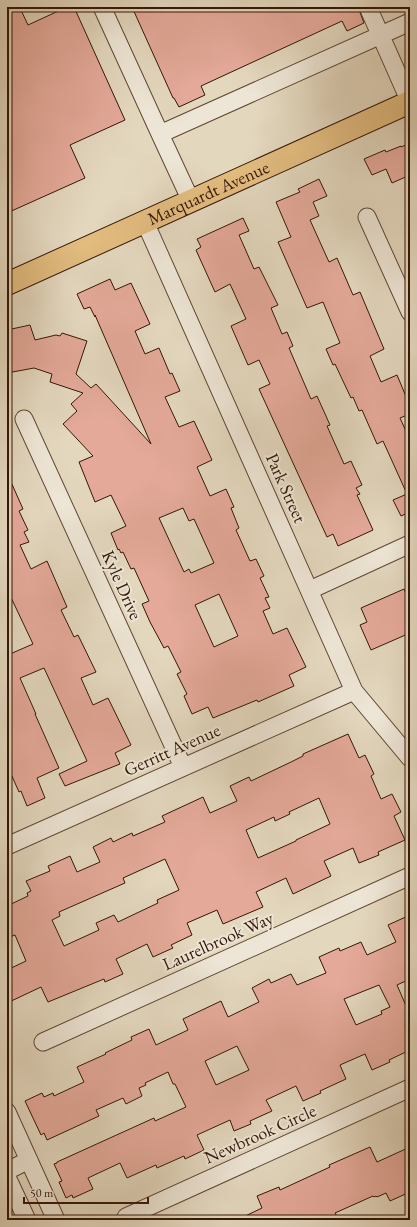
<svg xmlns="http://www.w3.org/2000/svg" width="417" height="1227" font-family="'EB Garamond',serif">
<rect width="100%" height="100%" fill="#e3d7be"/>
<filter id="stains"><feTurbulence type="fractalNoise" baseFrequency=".005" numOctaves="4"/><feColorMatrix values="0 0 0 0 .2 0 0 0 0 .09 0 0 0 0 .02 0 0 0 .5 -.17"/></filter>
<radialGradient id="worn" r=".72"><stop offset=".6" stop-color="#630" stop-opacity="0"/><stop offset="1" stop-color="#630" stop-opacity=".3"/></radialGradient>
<!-- building -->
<path fill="#e4a999" stroke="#341606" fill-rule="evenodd" d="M67,7H74L125,120L70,145L85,178L7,213V14L20,8L28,25Z
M132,7H358L364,23L347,31L342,21L201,86L205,95L179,107L174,98H173Z
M410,143V175L392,183L386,169L372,175L364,159L385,150L386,152L401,146V147Z
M319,179L327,196L313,202L319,216L310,220L329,262L337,258L353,295L360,292L384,349L370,356L381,382L397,375L410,406V414L400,418L410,440V512L401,516L393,500L407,494L383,441L377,444L362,410L359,411L353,397L351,398L335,364L333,365L326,349L340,343L323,302L307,308L278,242L291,237L276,202L300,192L298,189Z
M243,218L249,231L239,235L254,269L259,267L278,305L271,308L282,334L287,332L293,346L289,348L311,399L317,396L330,425L327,426L344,464L351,461L362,485L356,488L360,494L357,495L373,530L338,546L333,534L327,537L259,389L270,384L259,360L248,365L231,326L246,319L230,284L215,292L196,250L201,247L197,239Z
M110,279L115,290L131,283L150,324L135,331L145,354L159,348L170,374L172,373L180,391L165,397L179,427L194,421L212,460L197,467L210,496L226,489L234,507L231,508L239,528L236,530L250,561L256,559L264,576L260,578L269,597L265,598L270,608L263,611L273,634L287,628L306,667L289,675L294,686L258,702L257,700L213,718L208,707L192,714L184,696L187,694L177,674L181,672L168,646L164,648L150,622L142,604L149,601L134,568L131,569L123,552L121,553L119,549L118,550L111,533L126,526L111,495L95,502L79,462L93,456L63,424L77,411L71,404L83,393L50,382L52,374L34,368L7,373V330L30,325L35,340L56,335L60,336L62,333L87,341L76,374L91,388L96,384L151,444L95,315V317L90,307L84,309L77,294ZM183,508L189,521L194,519L214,563L191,573L189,569L184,572L159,518ZM219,594L238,636L214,647L195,605Z
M7,473L23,509L19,511L28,530L24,532L29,542L20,545L31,569L47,561L67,607L61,610L74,637L78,635L96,672L81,678L93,705L108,698L131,745L115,753L120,764L65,786L59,774L87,761L44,668L20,678L36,714H35L59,768L37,778L45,798L27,806L21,791L19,792L7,765V648L10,654L33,644L7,589Z
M404,589L410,603V633L371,650L360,625L367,622L361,608Z
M348,734L359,758L365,755L374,774L371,776L381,799L392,794L401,812L394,816L405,840L378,852L379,855L359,863L353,848L324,861L331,876L293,894L286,878L256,892L263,907L223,924L217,910L187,923L192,935L171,945L173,948L153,957L147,944L116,959L123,974L105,982L104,979L48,1002L41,987L7,1003V970L26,961L15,935L7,938V906L28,896L27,893L31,891L26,881L50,871L48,866L70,856L77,872L100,862L93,847L111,838L113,842L132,833L133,836L165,822L162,816L203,797L210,813L237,801L230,786L249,777L251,781L291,762L303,756V754ZM319,798L330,824L296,840V841L258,858L246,830L274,817L275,821L290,814L289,812ZM165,859L179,890L157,900L158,903L118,922L114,915L96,923L99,930L64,946L52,920L60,916L59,912L125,883L123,878Z
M410,915V979L397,985L410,1015V1021L405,1024L410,1035V1050L389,1060L390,1062L372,1070L365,1054L340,1065L346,1079L320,1091L321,1093L303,1101L296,1086L266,1100L272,1111L250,1121L251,1124L234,1131L230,1120L197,1135L204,1150L185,1159L184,1156L157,1168L156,1165L127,1178L120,1163L88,1178L93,1189L73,1198L72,1195L66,1198L59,1182L62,1181L54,1164L57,1163V1162L154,1118L155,1121L186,1107L175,1084H173L168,1072L145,1083L146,1085L139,1088L142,1096L126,1104L123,1098L96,1110L99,1116L47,1140L44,1133L41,1135L25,1101L42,1093L44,1097L53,1093L54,1096L84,1082L77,1067L106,1054L105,1053L132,1040L131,1037L149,1029L156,1045L188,1030L183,1019L221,1001L228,1017L259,1002L252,988L269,979L271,983L291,974L297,985L326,973L319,957L339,948L340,951L361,942L367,955L396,942L388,925ZM379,985L390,1007L381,1011L382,1014L356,1025L344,999ZM237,1046L249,1070L216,1085L205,1061Z
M370,1147L377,1162L410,1147V1192L390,1201L386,1193L377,1197L376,1196L374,1197L373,1196L335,1213L337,1216L327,1220H237L262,1208L257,1196L279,1187L280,1190L330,1167L329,1165Z"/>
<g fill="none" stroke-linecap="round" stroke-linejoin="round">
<!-- minor casing -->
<g stroke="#604634" stroke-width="19">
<path id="minor" d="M102,7L160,134
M368,7L410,102
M191,201L160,134L410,22
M367,217L410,312
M145,222L354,691L410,758
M24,419L183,767
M310,590L410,544
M7,846L354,691
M43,1042L410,876
M7,1112L56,1220
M7,1171L29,1160
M7,1177L27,1220
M126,1217L410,1088"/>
</g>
<!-- major casing -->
<g stroke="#341606" stroke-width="24">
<g id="major">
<path id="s1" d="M7,284L410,102"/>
</g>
</g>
<!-- minor -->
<use href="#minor" stroke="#ede5d5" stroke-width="17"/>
<!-- major -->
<use href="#major" stroke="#e2bc7f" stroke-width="22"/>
</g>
<g text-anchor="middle" stroke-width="4" stroke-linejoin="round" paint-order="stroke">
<!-- street labels -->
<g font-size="18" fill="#341606" stroke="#ede5d5">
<text dy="6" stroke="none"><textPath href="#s1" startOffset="221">Marquardt Avenue</textPath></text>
<text transform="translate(286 488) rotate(66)" y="6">Park Street</text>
<text transform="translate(122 585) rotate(66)" y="6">Kyle Drive</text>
<text transform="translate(172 750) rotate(-24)" y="6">Gerritt Avenue</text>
<text transform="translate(218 941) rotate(-24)" y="6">Laurelbrook Way</text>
<text transform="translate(260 1134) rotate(-24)" y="6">Newbrook Circle</text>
</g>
</g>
<!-- margin -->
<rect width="417" height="1227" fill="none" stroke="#e3d7be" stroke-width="24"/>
<rect x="8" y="8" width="401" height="1211" fill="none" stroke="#341606" stroke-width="2"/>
<rect x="12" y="12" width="393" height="1203" fill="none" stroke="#341606"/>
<!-- scale -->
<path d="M24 1197v6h124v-6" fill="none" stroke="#341606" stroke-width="2"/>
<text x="30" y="1197" font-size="12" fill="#341606" stroke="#ede5d5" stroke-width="3" paint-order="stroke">50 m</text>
<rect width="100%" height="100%" filter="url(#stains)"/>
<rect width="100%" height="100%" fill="url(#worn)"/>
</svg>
